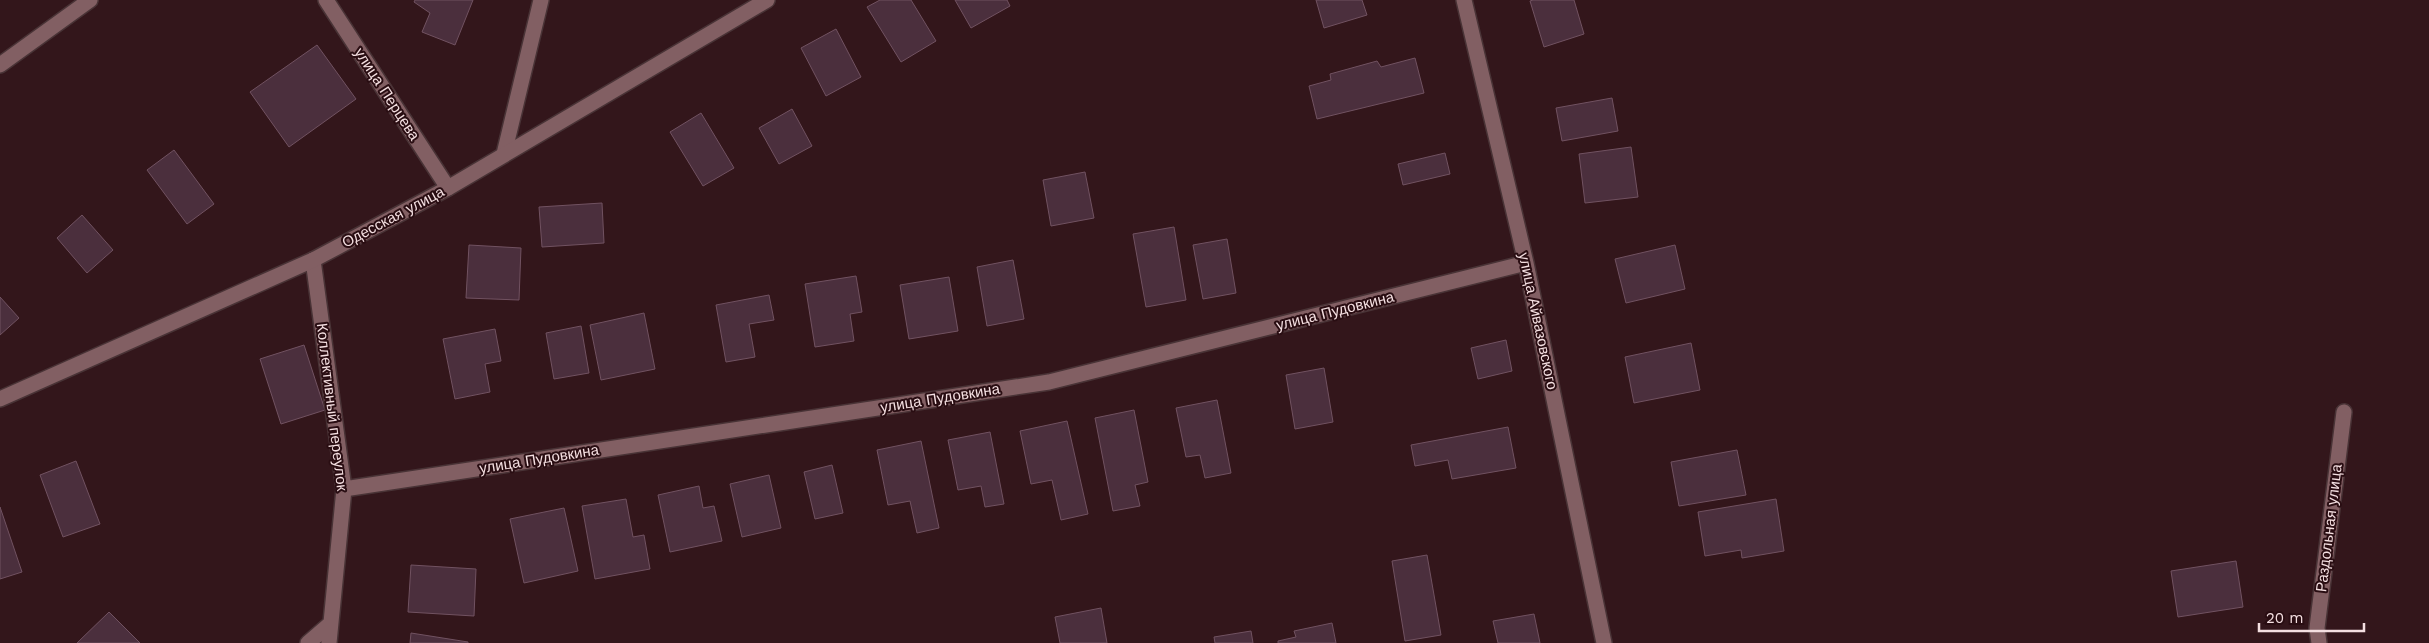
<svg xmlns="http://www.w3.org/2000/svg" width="2429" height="643" font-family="'Work Sans',sans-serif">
<rect width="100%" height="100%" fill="#33161b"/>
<!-- building -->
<path fill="#4b2f3d" stroke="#715261" d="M415,0H473L455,45L422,32L430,13L414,2Z
M880,0H911L936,41L901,62L867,7Z
M955,0H1007L1010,6L971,28Z
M1316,0H1362L1367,15L1324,28Z
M1533,0H1574L1584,34L1544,47L1530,1Z
M836,29L861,77L826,96L801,48Z
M317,45L356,99L289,147L250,92Z
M1415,58L1424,93L1317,119L1309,86L1331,80L1330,74L1377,61L1381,67Z
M1612,98L1618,131L1562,141L1556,108Z
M792,109L812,146L779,164L759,128Z
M701,113L734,168L703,186L670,132Z
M1631,147L1638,197L1585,203L1579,154Z
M174,150L214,204L187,224L147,170Z
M1445,153L1450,174L1403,185L1398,164Z
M1085,172L1094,218L1051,226L1043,180Z
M602,203L604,243L542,247L539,207Z
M82,215L113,250L87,273L57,238Z
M1174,227L1186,300L1146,307L1133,234Z
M1227,239L1236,293L1203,299L1193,245Z
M469,245L521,248L519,300L466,298Z
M1675,245L1685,289L1626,303L1615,259Z
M1013,260L1024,319L987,326L977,267Z
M856,276L862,312L850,314L854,341L815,347L805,284Z
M949,277L958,331L909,339L900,285Z
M769,295L774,320L749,324L755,357L726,362L716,305Z
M0,297L19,318L0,335Z
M644,313L655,369L601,380L590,325Z
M581,326L589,373L554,379L546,333Z
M495,329L501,361L485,364L490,392L455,399L443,339Z
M1506,340L1512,371L1478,379L1471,348Z
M1691,343L1700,390L1634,403L1625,357Z
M304,345L325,410L281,424L260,359Z
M1324,368L1333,422L1295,429L1286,375Z
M1217,400L1231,473L1205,478L1200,455L1186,457L1176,408Z
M1134,410L1148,482L1135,485L1140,506L1113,511L1095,418Z
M1067,421L1088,514L1061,520L1052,480L1031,484L1020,431Z
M1508,427L1516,468L1452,479L1448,460L1415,466L1411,445Z
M990,432L1004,504L985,507L981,486L958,490L948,440Z
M921,441L939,528L917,533L910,501L888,505L877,450Z
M1737,450L1746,495L1679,506L1671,462Z
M76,461L100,524L63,537L40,475Z
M832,465L843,513L815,519L804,472Z
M769,475L781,528L742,537L730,484Z
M699,486L703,508L714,506L722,541L670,552L658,495Z
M626,499L633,537L644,535L650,569L595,579L582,506Z
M1776,499L1784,551L1742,558L1741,550L1705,556L1698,512Z
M0,507L22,572L0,579Z
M564,508L578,571L524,583L510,519Z
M1427,555L1441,635L1405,641L1392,561Z
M2236,561L2243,607L2178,617L2171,571Z
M411,565L476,569L474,616L408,612Z
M1101,608L1107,643H1060L1055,617Z
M109,612L140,643H77Z
M1534,614L1540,643H1498L1493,621Z
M1332,623L1336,643H1278V641L1296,637L1294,631Z
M1251,631L1253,643H1215L1214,637Z
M411,633L468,642V643H410Z"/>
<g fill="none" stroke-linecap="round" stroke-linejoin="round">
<!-- minor casing -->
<g stroke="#493336" stroke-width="18">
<path id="minor" d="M326,0L448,188
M1464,0L1526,263L1604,643
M0,65L90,0
M504,154L541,0
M313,260L344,489L329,643
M344,489L1049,382L1526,263
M308,643L330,624
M2319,643L2317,628L2344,412"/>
</g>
<!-- secondary casing -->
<g stroke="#493336" stroke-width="18">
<path id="secondary" d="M0,399L313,260L448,188L767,0"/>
</g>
<!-- minor -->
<use href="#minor" stroke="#825f63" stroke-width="15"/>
<!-- secondary -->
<use href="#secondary" stroke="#825f63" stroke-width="15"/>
</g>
<g text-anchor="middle" stroke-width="4" stroke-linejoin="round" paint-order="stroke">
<!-- street labels -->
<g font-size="15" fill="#f4dfe1" stroke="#290d12">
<text transform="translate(387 94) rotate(57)" y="5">улица Перцева</text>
<text transform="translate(393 217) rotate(-28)" y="5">Одесская улица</text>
<text transform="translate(1335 311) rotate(-14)" y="5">улица Пудовкина</text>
<text transform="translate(1538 321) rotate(78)" y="5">улица Айвазовского</text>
<text transform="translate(940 398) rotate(-9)" y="5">улица Пудовкина</text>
<text transform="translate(332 407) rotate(83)" y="5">Коллективный переулок</text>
<text transform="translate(539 459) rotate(-9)" y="5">улица Пудовкина</text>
<text transform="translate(2329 528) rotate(-83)" y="5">Раздольная улица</text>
</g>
</g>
<!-- scale -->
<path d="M2259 623v8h105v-8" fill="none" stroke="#f4dfe1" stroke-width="2.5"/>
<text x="2266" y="623" font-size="15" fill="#f4dfe1" stroke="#290d12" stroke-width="4" paint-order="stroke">20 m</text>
</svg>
